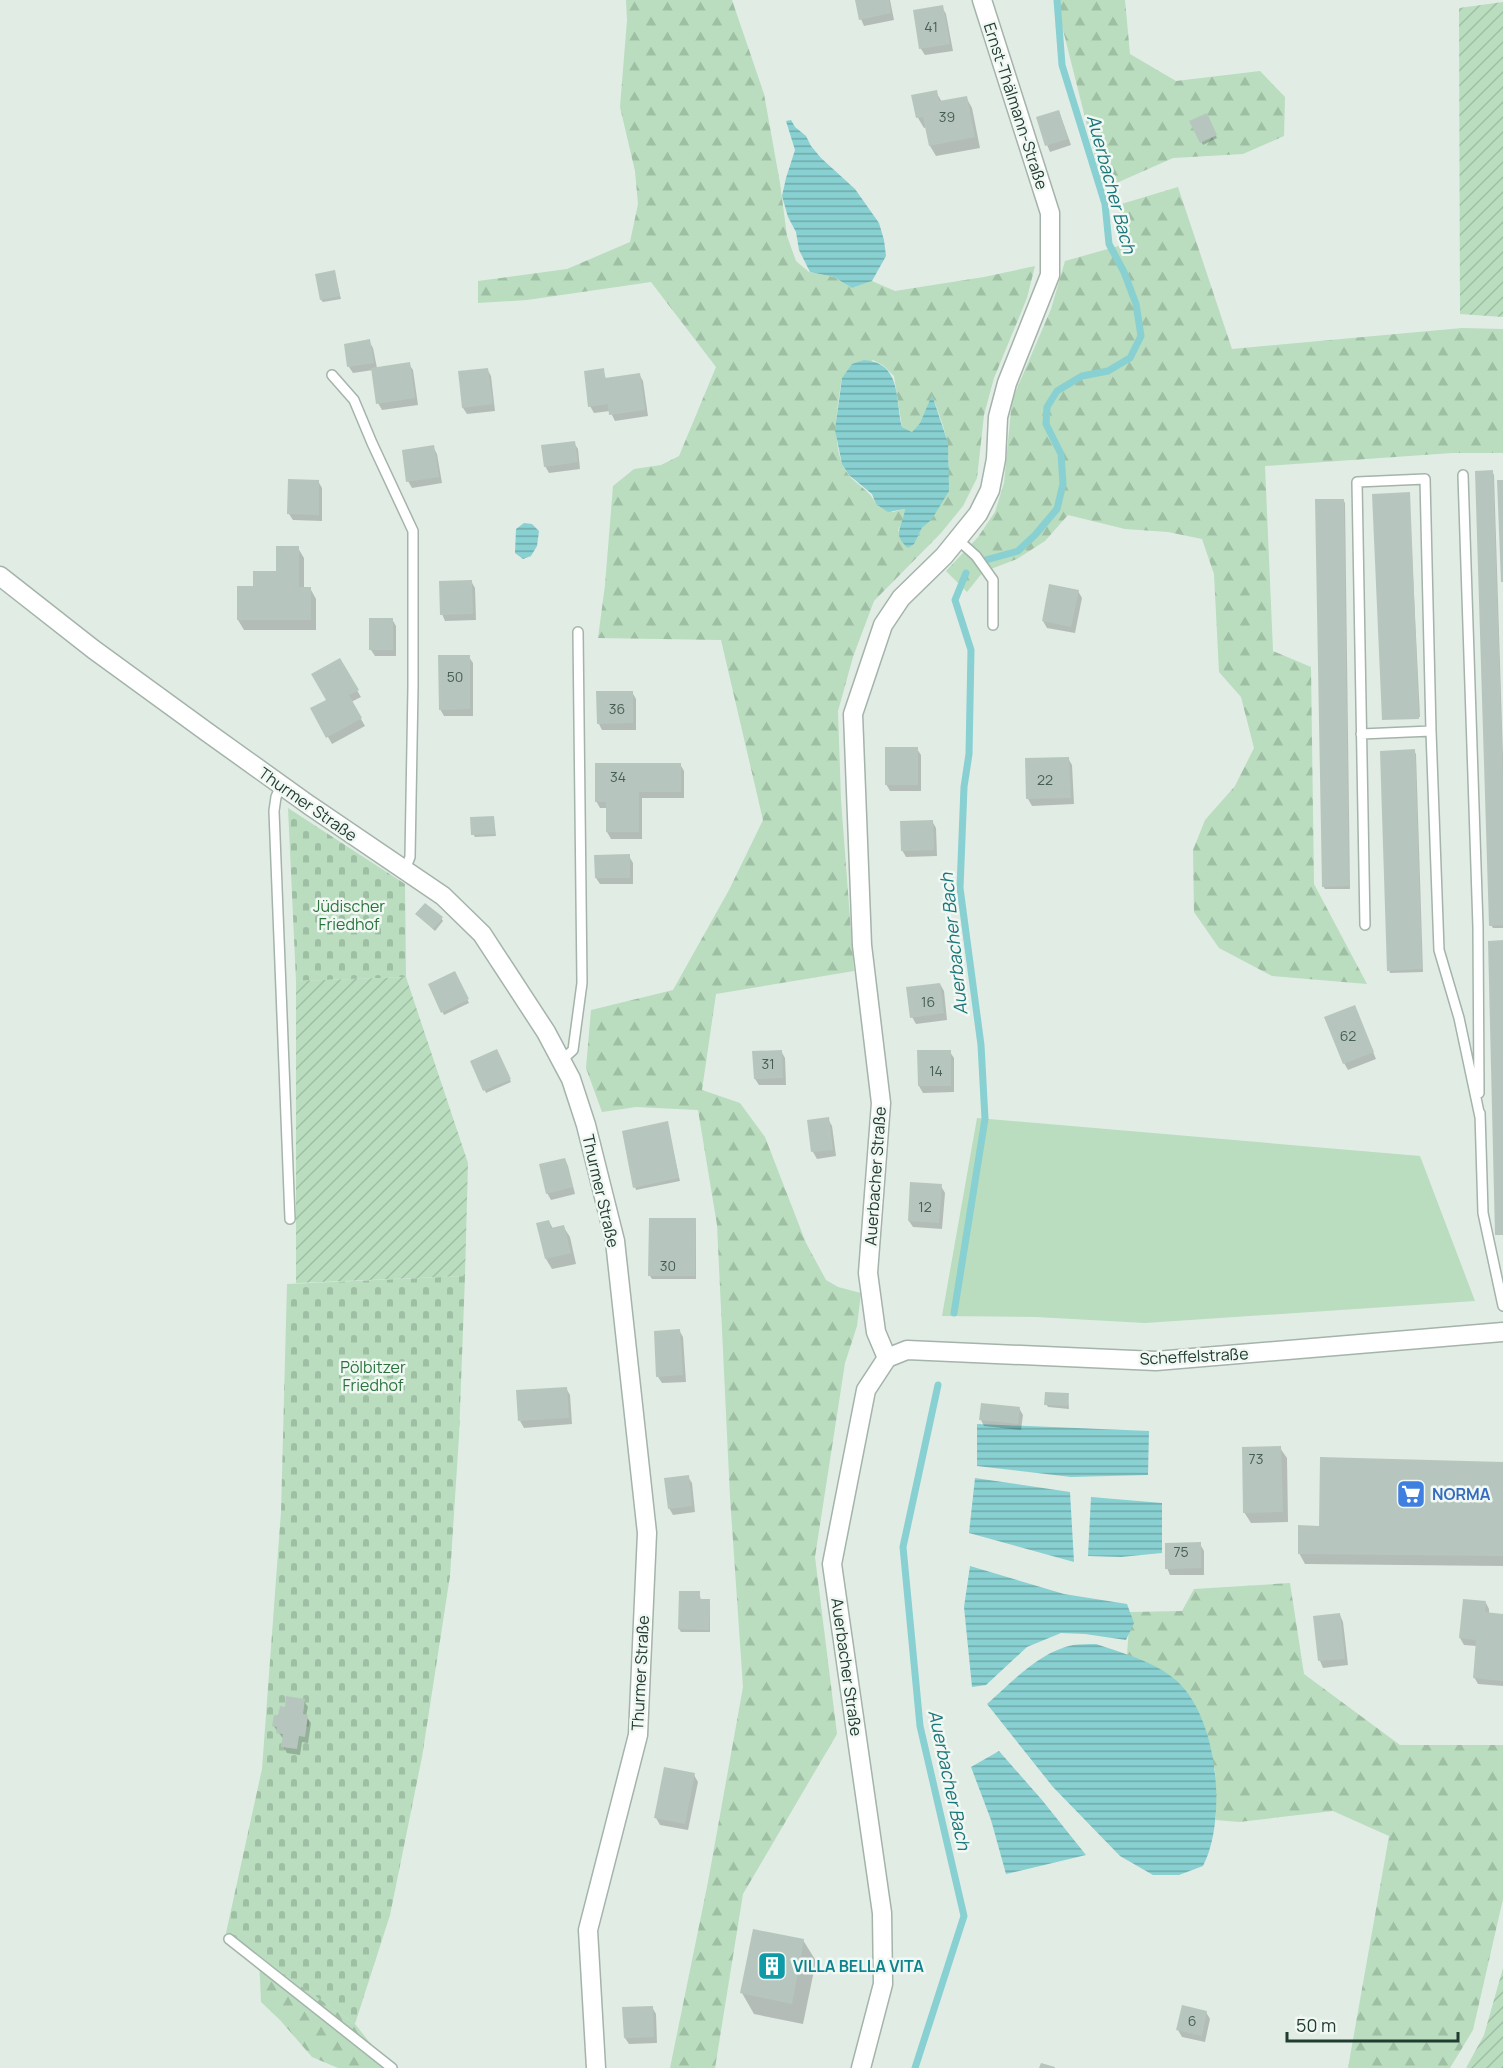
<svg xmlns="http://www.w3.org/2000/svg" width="1503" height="2068" font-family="Manrope,sans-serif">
<defs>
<pattern id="forest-firs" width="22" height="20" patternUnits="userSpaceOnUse" patternTransform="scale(1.5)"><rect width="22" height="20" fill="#b9ddbe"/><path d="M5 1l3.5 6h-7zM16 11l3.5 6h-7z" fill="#9fbfa4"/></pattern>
<pattern id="cemetery-stones" width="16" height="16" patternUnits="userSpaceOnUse" patternTransform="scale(1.5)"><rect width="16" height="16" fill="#b9ddbe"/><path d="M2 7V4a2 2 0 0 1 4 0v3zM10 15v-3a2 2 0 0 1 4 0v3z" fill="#9fbfa4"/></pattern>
<pattern id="garden-furrows" width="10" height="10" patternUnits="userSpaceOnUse" patternTransform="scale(1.5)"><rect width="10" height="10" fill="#b9ddbe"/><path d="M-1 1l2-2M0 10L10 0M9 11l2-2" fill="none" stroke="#9fbfa4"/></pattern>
<pattern id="water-rules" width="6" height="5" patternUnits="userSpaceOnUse" patternTransform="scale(1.5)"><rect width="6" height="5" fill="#88d0d1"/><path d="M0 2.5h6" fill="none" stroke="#6faaaa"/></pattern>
</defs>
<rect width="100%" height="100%" fill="#e1ece5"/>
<!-- grass -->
<path fill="#b9ddbe" d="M977,1118L1420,1156L1475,1301L1145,1323L1036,1317L942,1316Z"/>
<!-- forest -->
<path fill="url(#forest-firs)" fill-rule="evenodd" d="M626,0H732L764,94L780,183L787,236L796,261L809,272L834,277L852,288L872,281L895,291L984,277L1035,266L1027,298L994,378L984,415L977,478L963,506L941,533L874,601L853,657L838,711L841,800L854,971L716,994L702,1090L740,1103L765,1137L806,1243L826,1280L838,1287L861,1293L857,1326L845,1363L815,1557L837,1734L743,1894L715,2068H670L708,1882L743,1687L730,1497L717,1225L698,1110L636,1107L602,1112L586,1068L591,1010L673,990L729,890L763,820L721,640L598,638L605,585L613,486L634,469L661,465L679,456L716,367L651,282L527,300L478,303V281L567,269L630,242L638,204L635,171L620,107L627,20ZM873,360L884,366L894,376L902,427L912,432L920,423L932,396C946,430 954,454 944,490C939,506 936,514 924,526C918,533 917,542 908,548L898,530L904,519L905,509L893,512L876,504C870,490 857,486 848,474C830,449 837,406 842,378Z
M1057,0H1125L1130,54L1176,81L1260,71L1285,97L1284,136L1243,154L1173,158L1103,189L1059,14Z
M1178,187L1232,349L1462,328L1503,329V453H1452L1265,466L1273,651L1311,667L1314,884L1367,984L1272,976L1219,948L1194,912L1193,850L1205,820L1235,786L1254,748L1241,697L1219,672L1214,574L1202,539L1168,532L1125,529L1068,515L1045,541L1017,559L983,572L967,592L946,571L978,537L995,512L1004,483L1012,400L1051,309L1065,261L1122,245L1118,205Z
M1290,1583L1304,1674L1400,1745H1503V1899L1473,2030L1450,2068H1348L1389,1836L1333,1811L1239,1822L1216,1820L1215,1769L1146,1662L1127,1655L1130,1612L1182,1611L1194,1589Z
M259,1956L355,2024L390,2068H338L312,2057L280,2020L261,2002Z"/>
<!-- cemetery -->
<path fill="url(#cemetery-stones)" d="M288,808L405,884L406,977L296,981Z
M465,1276L459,1436L450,1576L422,1757L390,1915L355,2024L226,1933L262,1769L281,1512L287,1284Z"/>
<!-- garden -->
<path fill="url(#garden-furrows)" d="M1503,2V317L1460,314L1459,8Z
M406,977L468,1163L465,1276L296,1283V981Z
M1503,1968V2068H1466L1484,2035Z"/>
<!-- water -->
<path fill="url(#water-rules)" d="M791,120L795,127L806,136L811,146L821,158L855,189L879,223L884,240L886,256L872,281L852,288L834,277L810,272L799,250L796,232L788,217L782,196L786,178L795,150L786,121Z
M864,360C902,363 895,399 902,427L912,432L920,423L932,395L948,443L949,491L932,519L922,528L914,544L908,548C891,533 903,527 905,509L888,512L876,504L872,494L849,475L842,464L835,430L842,378L852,364Z
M524,523L532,524L539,531L537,546L531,556L523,559L515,553L516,529Z
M977,1424L1149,1431L1148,1475L1071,1477L977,1466Z
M975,1478L1070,1492L1074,1562L969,1533Z
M1091,1497L1162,1503V1553L1121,1557L1088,1556Z
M970,1566L1064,1594L1127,1604L1134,1623L1126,1640L1085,1634L1061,1633L1027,1647L986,1685L972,1687L964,1607Z
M1096,1644C1122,1653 1150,1660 1172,1677C1218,1711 1228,1818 1203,1866L1179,1875H1153L1120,1856L1053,1787L987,1704C1012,1682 1039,1652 1073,1645C1080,1644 1089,1644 1096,1644Z
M999,1751L1042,1800L1086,1855L1006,1874L991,1820L971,1767Z"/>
<!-- shadow -->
<path fill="#0003" d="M857,0H890L894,20L864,26L861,19Z
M942,7L946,14L953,51L925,55L921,49L914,12Z
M936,92L942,102L966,97L972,108L980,148L936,156L930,146L927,127L924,128L918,118Z
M1059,111L1071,145L1050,152L1047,145Z
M1206,115L1217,138L1203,145L1191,122Z
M334,272L341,299L323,302L321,300Z
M369,341L373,348L377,368L409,364L413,370L418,405L382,410L378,403L373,370L353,373L349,367Z
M487,369L491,376L495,411L467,414L463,408Z
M603,370L606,379L639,374L643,381L648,416L615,421L610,411L594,413L590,406Z
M574,443L578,449L580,469L549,473L545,466Z
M433,447L437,454L442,483L412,488L408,481Z
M1492,472L1494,475L1503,758V928H1493L1491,925Z
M318,481L322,488V521L293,520L289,514Z
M1409,494L1420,717L1383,719Z
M1343,500L1345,503L1350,889H1325L1323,886Z
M298,548L304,558V588H310L316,599V630H244L238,620L254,588L278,572Z
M471,581L475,588L476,620L445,621L442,614Z
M1078,591L1082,598L1075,633L1047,628L1043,621Z
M392,619L396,626V656H375L371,650Z
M469,657L473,663V716H444L440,709Z
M339,660L361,697L351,702L365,726L332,744L312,709L328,700Z
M632,692L636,699V730H602L599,724Z
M917,749L921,755V791H890L886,784Z
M1414,751L1416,754L1423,972L1390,973L1389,970Z
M1068,758L1072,765L1074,804L1032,806L1028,799Z
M680,764L684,771V798H642V839H611L607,832V808H600L596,801Z
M494,818L496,836L475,837L473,834Z
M932,821L936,828L937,856L906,857L902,850Z
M629,856L633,863V884H600L596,878Z
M417,914L441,918L443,921L435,931Z
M455,973L469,1003L444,1015L430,985Z
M940,984L944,991L947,1020L916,1024L912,1017Z
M1355,1007L1376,1059L1348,1070L1344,1063Z
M781,1051L785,1058L786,1085H759L755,1079Z
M950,1052L954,1058V1092L923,1093L919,1086Z
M498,1053L511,1082L486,1093L472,1062Z
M828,1119L832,1126L836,1156L817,1159L813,1152L809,1121Z
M667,1123L680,1181L636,1190L635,1187Z
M565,1159L568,1166L575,1194L551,1200L547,1193Z
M941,1186L945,1193L942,1229L913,1227L909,1221Z
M650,1219L695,1220L696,1222V1279H652L650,1276Z
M549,1221L553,1229L563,1226L570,1237L576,1264L552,1269L546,1259Z
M679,1330L683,1337L686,1382L662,1383L658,1377Z
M566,1388L570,1395L572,1424L524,1428L520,1421Z
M1068,1395L1069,1409L1048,1407L1046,1404Z
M1019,1408L1023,1415L1021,1430L984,1426L981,1420Z
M1280,1448L1287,1458L1288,1522L1251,1523L1244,1512Z
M1503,1464V1566L1305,1564L1299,1553L1321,1527Z
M688,1477L692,1483L695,1512L673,1515L669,1508Z
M1200,1544L1204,1551V1575H1170L1167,1568Z
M699,1592L701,1600H709L710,1603V1632H681L679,1629Z
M1486,1603L1489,1609V1614L1503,1615V1686L1478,1684L1474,1677L1477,1646L1464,1645L1460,1638Z
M1340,1615L1343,1622L1348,1665L1323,1668L1320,1661L1315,1617Z
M304,1701L308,1707L306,1716L311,1723L308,1743L302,1742L300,1755L287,1753L283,1746L284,1740L273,1725L286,1709Z
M694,1775L698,1782L688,1830L660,1825L656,1818Z
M803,1940L816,1961L803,2024L754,2014L742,1993Z
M652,2007L656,2014L657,2043L629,2044L625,2038Z
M1206,2012L1210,2019L1205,2042L1182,2037L1178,2030Z"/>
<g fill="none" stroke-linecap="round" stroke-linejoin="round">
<!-- stream -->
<path stroke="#88d0d1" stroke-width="7" d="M982,561L1018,551L1035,535L1057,509L1063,484L1061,454L1046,424L1047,407L1057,391L1082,376L1108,371L1130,358L1141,336L1136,304L1124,272L1109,244L1105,204L1062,65L1057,0
M954,1313L985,1119L981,1045L960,888L964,787L969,754L971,650L955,600L966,573
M915,2068L964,1916L920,1726L903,1547L938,1385"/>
</g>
<!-- building -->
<path fill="#b6c6be" d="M855,0H889L891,13L859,20Z
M943,5L950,44L919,49L913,10Z
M937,90L939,101L967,96L975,137L929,146L923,117L916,118L911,95Z
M1059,110L1068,139L1045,146L1036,117Z
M1207,113L1217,135L1200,143L1189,121Z
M335,270L340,296L320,300L315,274Z
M370,339L374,363L347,367L344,344Z
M410,362L415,398L376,404L371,368Z
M488,368L493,404L462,408L458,371Z
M604,368L605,378L640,373L645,410L609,415L608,404L588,407L584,371Z
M575,441L578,462L544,467L541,445Z
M434,445L439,477L406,482L402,450Z
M1493,470L1503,778V925L1489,926L1475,471Z
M288,479L319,480V515L287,514Z
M1497,480H1503V582H1501Z
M1410,492L1419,719L1382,720L1372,494Z
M1315,499H1344L1349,886L1322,887Z
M276,546H299V587H311V620H237V586H253V571H276Z
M472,580L473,614L440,615L439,581Z
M1049,584L1079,590L1071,627L1042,621Z
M369,618H393V650H369Z
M438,655H470V709L439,710Z
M340,658L359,690L349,695L362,718L326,738L310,708L326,700L311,674Z
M596,691H633V723L597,724Z
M885,747H918V785H885Z
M1415,749L1422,969L1387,971L1380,751Z
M1069,757L1071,798L1026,799L1025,758Z
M595,763H681V792H639V832H606V802H595Z
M494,816L495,834L471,835L470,817Z
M933,820L934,850L901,851L900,821Z
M630,854V878H595L594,855Z
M425,903L443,917L433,929L415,914Z
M1503,940V1235H1495L1488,941Z
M455,971L469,999L441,1013L428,984Z
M940,983L944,1013L910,1018L906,987Z
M1355,1005L1374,1052L1343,1064L1324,1017Z
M497,1049L511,1079L483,1091L470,1061Z
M782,1050L783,1078L754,1079L752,1051Z
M917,1050H951V1086H918Z
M829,1117L833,1150L811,1152L807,1120Z
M668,1121L679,1178L633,1188L622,1131Z
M565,1158L573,1187L546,1194L539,1164Z
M910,1182L942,1184L939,1223L908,1221Z
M649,1218H696L695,1276H648Z
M549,1220L551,1228L564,1225L571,1253L545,1259L536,1223Z
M680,1329L683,1375L656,1377L654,1331Z
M567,1387L569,1418L518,1421L516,1390Z
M1045,1392L1069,1393L1068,1406L1044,1405Z
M981,1403L1020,1407L1018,1424L979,1420Z
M1281,1446L1283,1512L1243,1513L1242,1447Z
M1320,1457L1503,1462V1556L1298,1554V1525L1319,1526Z
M689,1475L692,1506L668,1509L664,1478Z
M1201,1542V1568L1165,1569V1543Z
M679,1591H700V1599H710L709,1630L678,1629Z
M1463,1599L1486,1601L1485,1612L1503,1614V1681L1473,1678L1476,1640L1459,1638Z
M1340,1613L1345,1659L1318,1661L1313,1616Z
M286,1696L305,1699L303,1714L308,1715L305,1737L299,1736L297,1749L281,1747L283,1734L276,1733L277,1727L272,1726L274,1715H278L280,1706L285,1707Z
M664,1767L695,1773L685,1824L654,1818Z
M753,1929L804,1939L792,2004L740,1993Z
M1182,2005L1207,2011L1202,2036L1176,2030Z
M653,2006L654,2037L624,2038L622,2007Z
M1041,2063L1055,2067V2068H1039Z"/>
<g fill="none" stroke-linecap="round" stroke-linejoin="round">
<!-- service casing -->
<g stroke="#a4b4ab" stroke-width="12">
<path id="service" d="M332,375L354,400L372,443L413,531V687L410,857L405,870
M1463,475L1478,927L1479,1093
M957,539L976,556L993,580V625
M1361,734L1431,731
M281,785L276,797L274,811L290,1219
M1365,925L1357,482L1425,479L1431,731L1439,950L1459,1018L1480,1117
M561,1061L573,1050L582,983L578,632
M1480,1113L1483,1213L1503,1306
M229,1939L392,2068"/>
</g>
<!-- minor casing -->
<g stroke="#a4b4ab" stroke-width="21">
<path id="minor" d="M887,1358L876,1332L868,1273L881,1103L862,945L853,714L883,625L901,598L944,556L978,514L990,490L996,459L998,417L1007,383L1050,275V213L982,0
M861,2068L883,1984L882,1913L832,1564L866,1390L887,1358L907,1350L1156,1361L1503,1332"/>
</g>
<!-- tertiary casing -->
<g stroke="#a4b4ab" stroke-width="21">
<path id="tertiary" d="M0,576L93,649L207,732L309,805L443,896L482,934L546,1032L571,1079L586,1125L615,1241L647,1533L638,1735L588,1930L596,2068"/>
</g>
<!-- service -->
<use href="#service" stroke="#fff" stroke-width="9"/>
<!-- minor -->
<use href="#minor" stroke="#fff" stroke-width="18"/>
<!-- tertiary -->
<use href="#tertiary" stroke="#fff" stroke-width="18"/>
</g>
<!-- icons -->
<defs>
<g id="supermarket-square" transform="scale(1.5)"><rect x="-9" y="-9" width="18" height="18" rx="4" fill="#3f7fe0" stroke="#f1f8f4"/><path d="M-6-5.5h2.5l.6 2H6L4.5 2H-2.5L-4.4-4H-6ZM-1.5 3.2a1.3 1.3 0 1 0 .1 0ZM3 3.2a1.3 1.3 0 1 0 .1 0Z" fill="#fff"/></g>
<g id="building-square" transform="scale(1.5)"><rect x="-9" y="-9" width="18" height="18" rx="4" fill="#0f9aa8" stroke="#f1f8f4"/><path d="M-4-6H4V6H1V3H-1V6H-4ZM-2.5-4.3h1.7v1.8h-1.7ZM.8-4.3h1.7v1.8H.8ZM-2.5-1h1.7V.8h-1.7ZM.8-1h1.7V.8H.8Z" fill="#fff"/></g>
</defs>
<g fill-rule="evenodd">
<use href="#supermarket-square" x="1411" y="1494"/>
<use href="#building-square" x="772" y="1966"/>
</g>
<g text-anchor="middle" stroke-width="5" stroke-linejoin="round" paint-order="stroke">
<!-- number labels -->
<g font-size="14" fill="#465e54">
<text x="931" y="32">41</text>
<text x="947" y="122">39</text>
<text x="455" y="682">50</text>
<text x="617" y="714">36</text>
<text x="618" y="782">34</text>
<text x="1045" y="785">22</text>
<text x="928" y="1007">16</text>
<text x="1348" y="1041">62</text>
<text x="768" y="1069">31</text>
<text x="936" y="1076">14</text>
<text x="925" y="1212">12</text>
<text x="668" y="1271">30</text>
<text x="1256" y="1464">73</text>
<text x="1181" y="1557">75</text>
<text x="1192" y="2026">6</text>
</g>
<!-- street labels -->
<g font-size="16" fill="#213c31" stroke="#f1f8f4">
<text transform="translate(1016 106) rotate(72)" y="6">Ernst-Thälmann-Straße</text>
<text transform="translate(308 804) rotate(35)" y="6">Thurmer Straße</text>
<text transform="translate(875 1176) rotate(-86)" y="6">Auerbacher Straße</text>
<text transform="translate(601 1191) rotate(77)" y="6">Thurmer Straße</text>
<text transform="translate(1194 1356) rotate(-3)" y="6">Scheffelstraße</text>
<text transform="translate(847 1667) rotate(82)" y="6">Auerbacher Straße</text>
<text transform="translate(640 1673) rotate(-87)" y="6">Thurmer Straße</text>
</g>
<!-- park labels -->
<g font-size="16" fill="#2b733d" stroke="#f1f8f4">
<text x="349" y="912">Jüdischer<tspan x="349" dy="18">Friedhof</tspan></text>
<text x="373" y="1373">Pölbitzer<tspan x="373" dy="18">Friedhof</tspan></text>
</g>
<!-- shop labels -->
<g font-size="16" font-weight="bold" fill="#366cbe" stroke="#f1f8f4" text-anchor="start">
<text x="1432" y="1500">NORMA</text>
</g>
<!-- culture labels -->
<g font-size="16" font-weight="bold" fill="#0d838f" stroke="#f1f8f4" text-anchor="start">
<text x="793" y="1972">VILLA BELLA VITA</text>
</g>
<!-- water labels -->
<g font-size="18" font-style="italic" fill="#1b7679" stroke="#f1f8f4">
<text transform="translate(1111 184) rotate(75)" y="6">Auerbacher Bach</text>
<text transform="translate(954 944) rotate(-96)" y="6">Auerbacher Bach</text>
<text transform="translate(949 1780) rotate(78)" y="6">Auerbacher Bach</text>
</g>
</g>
<!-- scale -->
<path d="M1287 2032v9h171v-9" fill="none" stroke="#213c31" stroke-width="3"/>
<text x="1296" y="2032" font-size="18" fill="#213c31" stroke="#f1f8f4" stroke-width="4.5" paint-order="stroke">50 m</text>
</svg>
